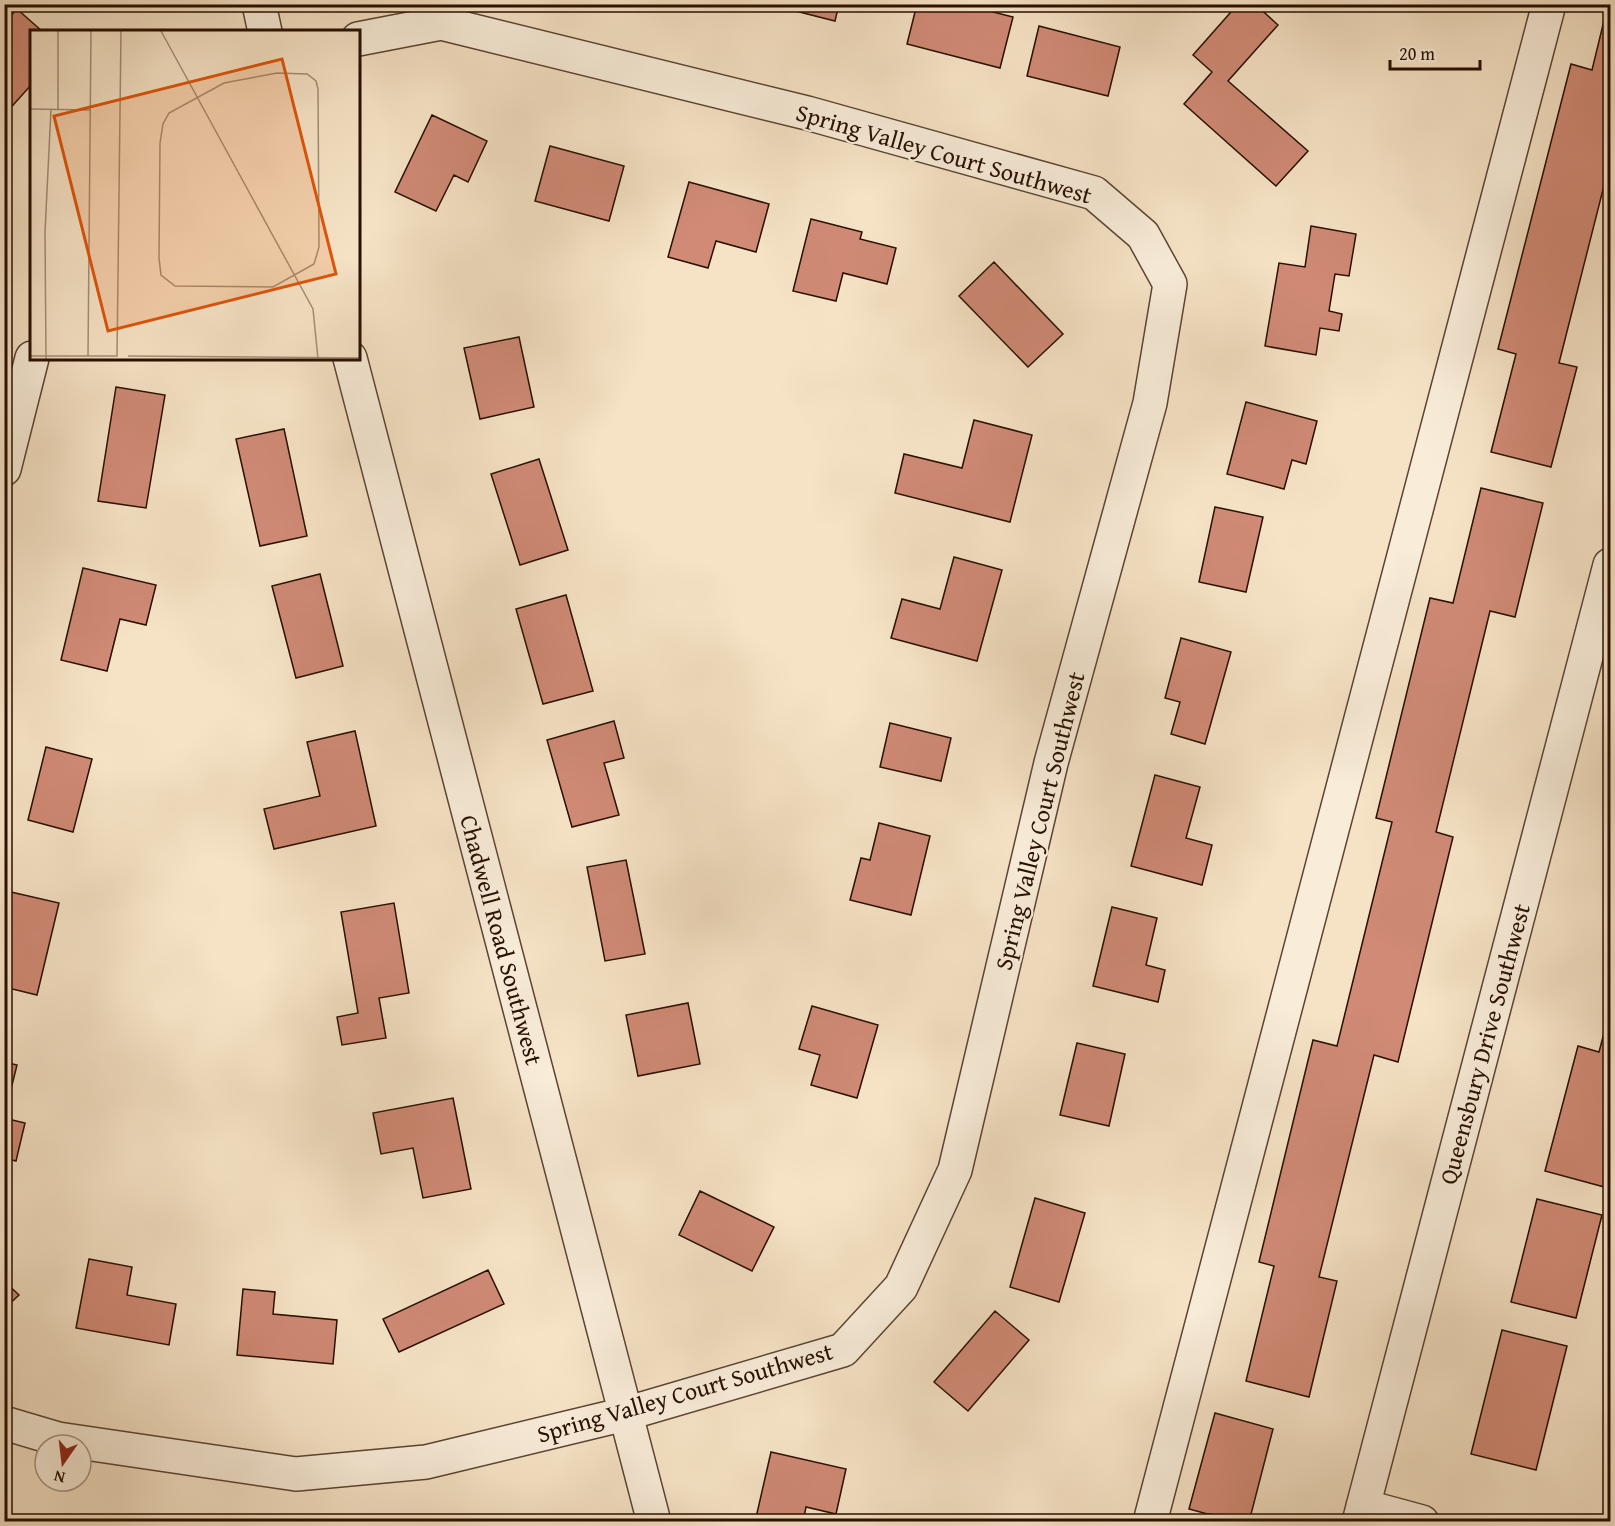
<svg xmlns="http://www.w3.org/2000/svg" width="1615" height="1526" font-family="'Gentium Book Plus',serif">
<rect width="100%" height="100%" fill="#f6e3c6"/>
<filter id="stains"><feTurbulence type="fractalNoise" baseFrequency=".00333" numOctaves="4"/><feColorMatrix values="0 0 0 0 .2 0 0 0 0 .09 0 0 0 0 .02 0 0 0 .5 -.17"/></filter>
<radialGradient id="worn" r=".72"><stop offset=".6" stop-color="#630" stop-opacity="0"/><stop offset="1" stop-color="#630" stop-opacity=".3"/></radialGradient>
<!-- building -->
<path fill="#d08a76" stroke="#270f00" stroke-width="1.5" d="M768,4H839L835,21Z
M917,4H962L1013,17L1000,68L907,44Z
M1238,4H1255L1278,25L1228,81L1308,151L1276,186L1184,104L1212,72L1193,55Z
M1608,4H1610V162L1559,363L1577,367L1551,467L1491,452L1516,354L1498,349L1571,64L1592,70Z
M17,9L43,32H32V84L5,114L4,23Z
M1039,26L1120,47L1108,96L1027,76Z
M432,115L487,141L468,182L454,175L436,211L395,192Z
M550,146L624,166L609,221L535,201Z
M689,182L769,204L756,252L716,241L708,268L668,257Z
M811,219L862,232L860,239L896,248L887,284L843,273L836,301L793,291Z
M1311,226L1356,234L1349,276L1335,274L1329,311L1342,314L1339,331L1320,328L1316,355L1265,346L1279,263L1305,267Z
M994,262L1063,334L1028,367L959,296Z
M519,337L534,407L480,419L464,348Z
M116,387L165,395L146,508L98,501Z
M1246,402L1317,421L1306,464L1292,460L1284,489L1227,474Z
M974,420L1032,435L1010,522L895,493L904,454L962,468Z
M284,429L307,536L260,546L236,439Z
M539,459L568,550L520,565L491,474Z
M1481,488L1543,503L1515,617L1490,611L1436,832L1453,837L1398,1062L1374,1055L1319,1277L1337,1281L1309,1397L1246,1381L1274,1266L1259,1262L1313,1040L1337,1046L1392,822L1376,818L1430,598L1453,603Z
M1215,507L1263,517L1246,592L1199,582Z
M954,557L1002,570L977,661L891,638L902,599L940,609Z
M83,568L156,585L146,625L120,619L107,671L61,660Z
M320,574L343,666L296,678L272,586Z
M566,595L593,691L543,704L516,609Z
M1181,638L1231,652L1205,744L1171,734L1180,702L1165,698Z
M614,721L624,758L604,763L619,815L572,827L547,740Z
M890,723L951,738L941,781L880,767Z
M355,731L376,826L274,849L264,809L320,796L307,742Z
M46,747L92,759L73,832L28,820Z
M1155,775L1200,787L1186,838L1212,845L1202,885L1131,866Z
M879,823L930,836L911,915L850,900L861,858L870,860Z
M626,860L645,954L605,961L587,867Z
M11,892L59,903L37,995L4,987V920Z
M394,903L409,993L379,998L386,1038L342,1045L337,1017L358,1013L341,912Z
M1112,907L1157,918L1146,965L1165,970L1158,1002L1093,986Z
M688,1003L700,1064L638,1076L626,1015Z
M812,1006L878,1025L857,1098L811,1085L820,1055L799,1049Z
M1610,1010V1179L1608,1188L1545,1171L1578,1046L1599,1052Z
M1077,1043L1125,1054L1109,1126L1060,1115Z
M4,1062L17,1065L4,1117Z
M453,1098L471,1189L423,1198L413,1148L381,1154L373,1113Z
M4,1118L25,1123L16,1161L4,1158Z
M700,1191L774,1227L752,1271L679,1235Z
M1035,1198L1085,1213L1059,1302L1010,1287Z
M1537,1199L1602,1215L1576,1318L1511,1302Z
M89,1259L132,1267L127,1295L176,1304L169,1345L76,1328Z
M488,1270L504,1304L399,1352L383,1319Z
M4,1281L19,1295L4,1309Z
M243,1289L275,1292L273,1314L337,1320L333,1364L237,1355Z
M995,1311L1029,1340L968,1411L934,1382Z
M1502,1330L1567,1346L1536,1470L1471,1454Z
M1215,1413L1273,1429L1249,1522H1237L1189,1509Z
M771,1452L846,1469L836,1514L806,1507L803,1522H755Z
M1210,1514L1237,1522H1208Z"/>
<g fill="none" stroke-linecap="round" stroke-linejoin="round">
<!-- minor casing -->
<g stroke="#5b4432" stroke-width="36">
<path id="minor" d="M259,4L265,32
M350,358L654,1522
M4,469L32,358
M4,1423L58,1439L296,1474L426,1462L625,1414L843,1350L901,1287L955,1170L1051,763L1150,403L1170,284L1143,235L1094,193L807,113L441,23L358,39
M1363,1506L1422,1522
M1150,1522L1549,4
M1359,1522L1610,565"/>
</g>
<!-- minor -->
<use href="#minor" stroke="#f9edda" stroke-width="33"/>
</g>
<g text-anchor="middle" stroke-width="4.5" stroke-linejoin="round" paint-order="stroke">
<!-- street labels -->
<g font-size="24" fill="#270f00" stroke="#f9edda">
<text transform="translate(944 154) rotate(16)" y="8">Spring Valley Court Southwest</text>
<text transform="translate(1040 821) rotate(-76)" y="8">Spring Valley Court Southwest</text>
<text transform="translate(501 940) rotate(75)" y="8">Chadwell Road Southwest</text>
<text transform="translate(1485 1044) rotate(-75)" y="8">Queensbury Drive Southwest</text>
<text transform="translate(685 1393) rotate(-16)" y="8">Spring Valley Court Southwest</text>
</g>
</g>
<!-- overview -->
<g transform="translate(30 30)">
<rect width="330" height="330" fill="#f6e3c6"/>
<path fill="none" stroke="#a38e77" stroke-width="1.5" d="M131,1L283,279L288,329M247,43L277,44L286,51L288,59L289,217L284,234L243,257L145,256L131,245L129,228L130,113L133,94L139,83L194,53ZM0,79L60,80M28,79V1M0,326H87L91,1M58,326L61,1M98,326L330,328M16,329L15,202L21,79"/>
<path fill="#de550b" fill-opacity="0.15" stroke="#de550b" stroke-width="3" d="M252,29L306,244L78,301L24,86Z"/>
<rect width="330" height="330" fill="none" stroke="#270f00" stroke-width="3"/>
</g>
<!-- margin -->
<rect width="1615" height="1526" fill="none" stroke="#f6e3c6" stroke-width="24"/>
<rect x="6" y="6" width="1603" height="1514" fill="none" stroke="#270f00" stroke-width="3"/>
<rect x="12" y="12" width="1591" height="1502" fill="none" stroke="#270f00" stroke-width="1.5"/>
<!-- north arrow -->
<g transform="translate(63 1463) rotate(194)"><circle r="28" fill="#f9edda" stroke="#a59483" stroke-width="1.5"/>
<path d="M0-4.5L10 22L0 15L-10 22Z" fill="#8f2418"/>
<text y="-9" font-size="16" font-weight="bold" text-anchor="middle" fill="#270f00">N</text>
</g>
<!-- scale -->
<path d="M1390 60v9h90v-9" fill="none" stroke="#270f00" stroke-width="3"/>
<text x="1399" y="60" font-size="18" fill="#270f00" stroke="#f9edda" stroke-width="4.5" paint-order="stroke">20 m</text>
<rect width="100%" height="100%" filter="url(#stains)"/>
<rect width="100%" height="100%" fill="url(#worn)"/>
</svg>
